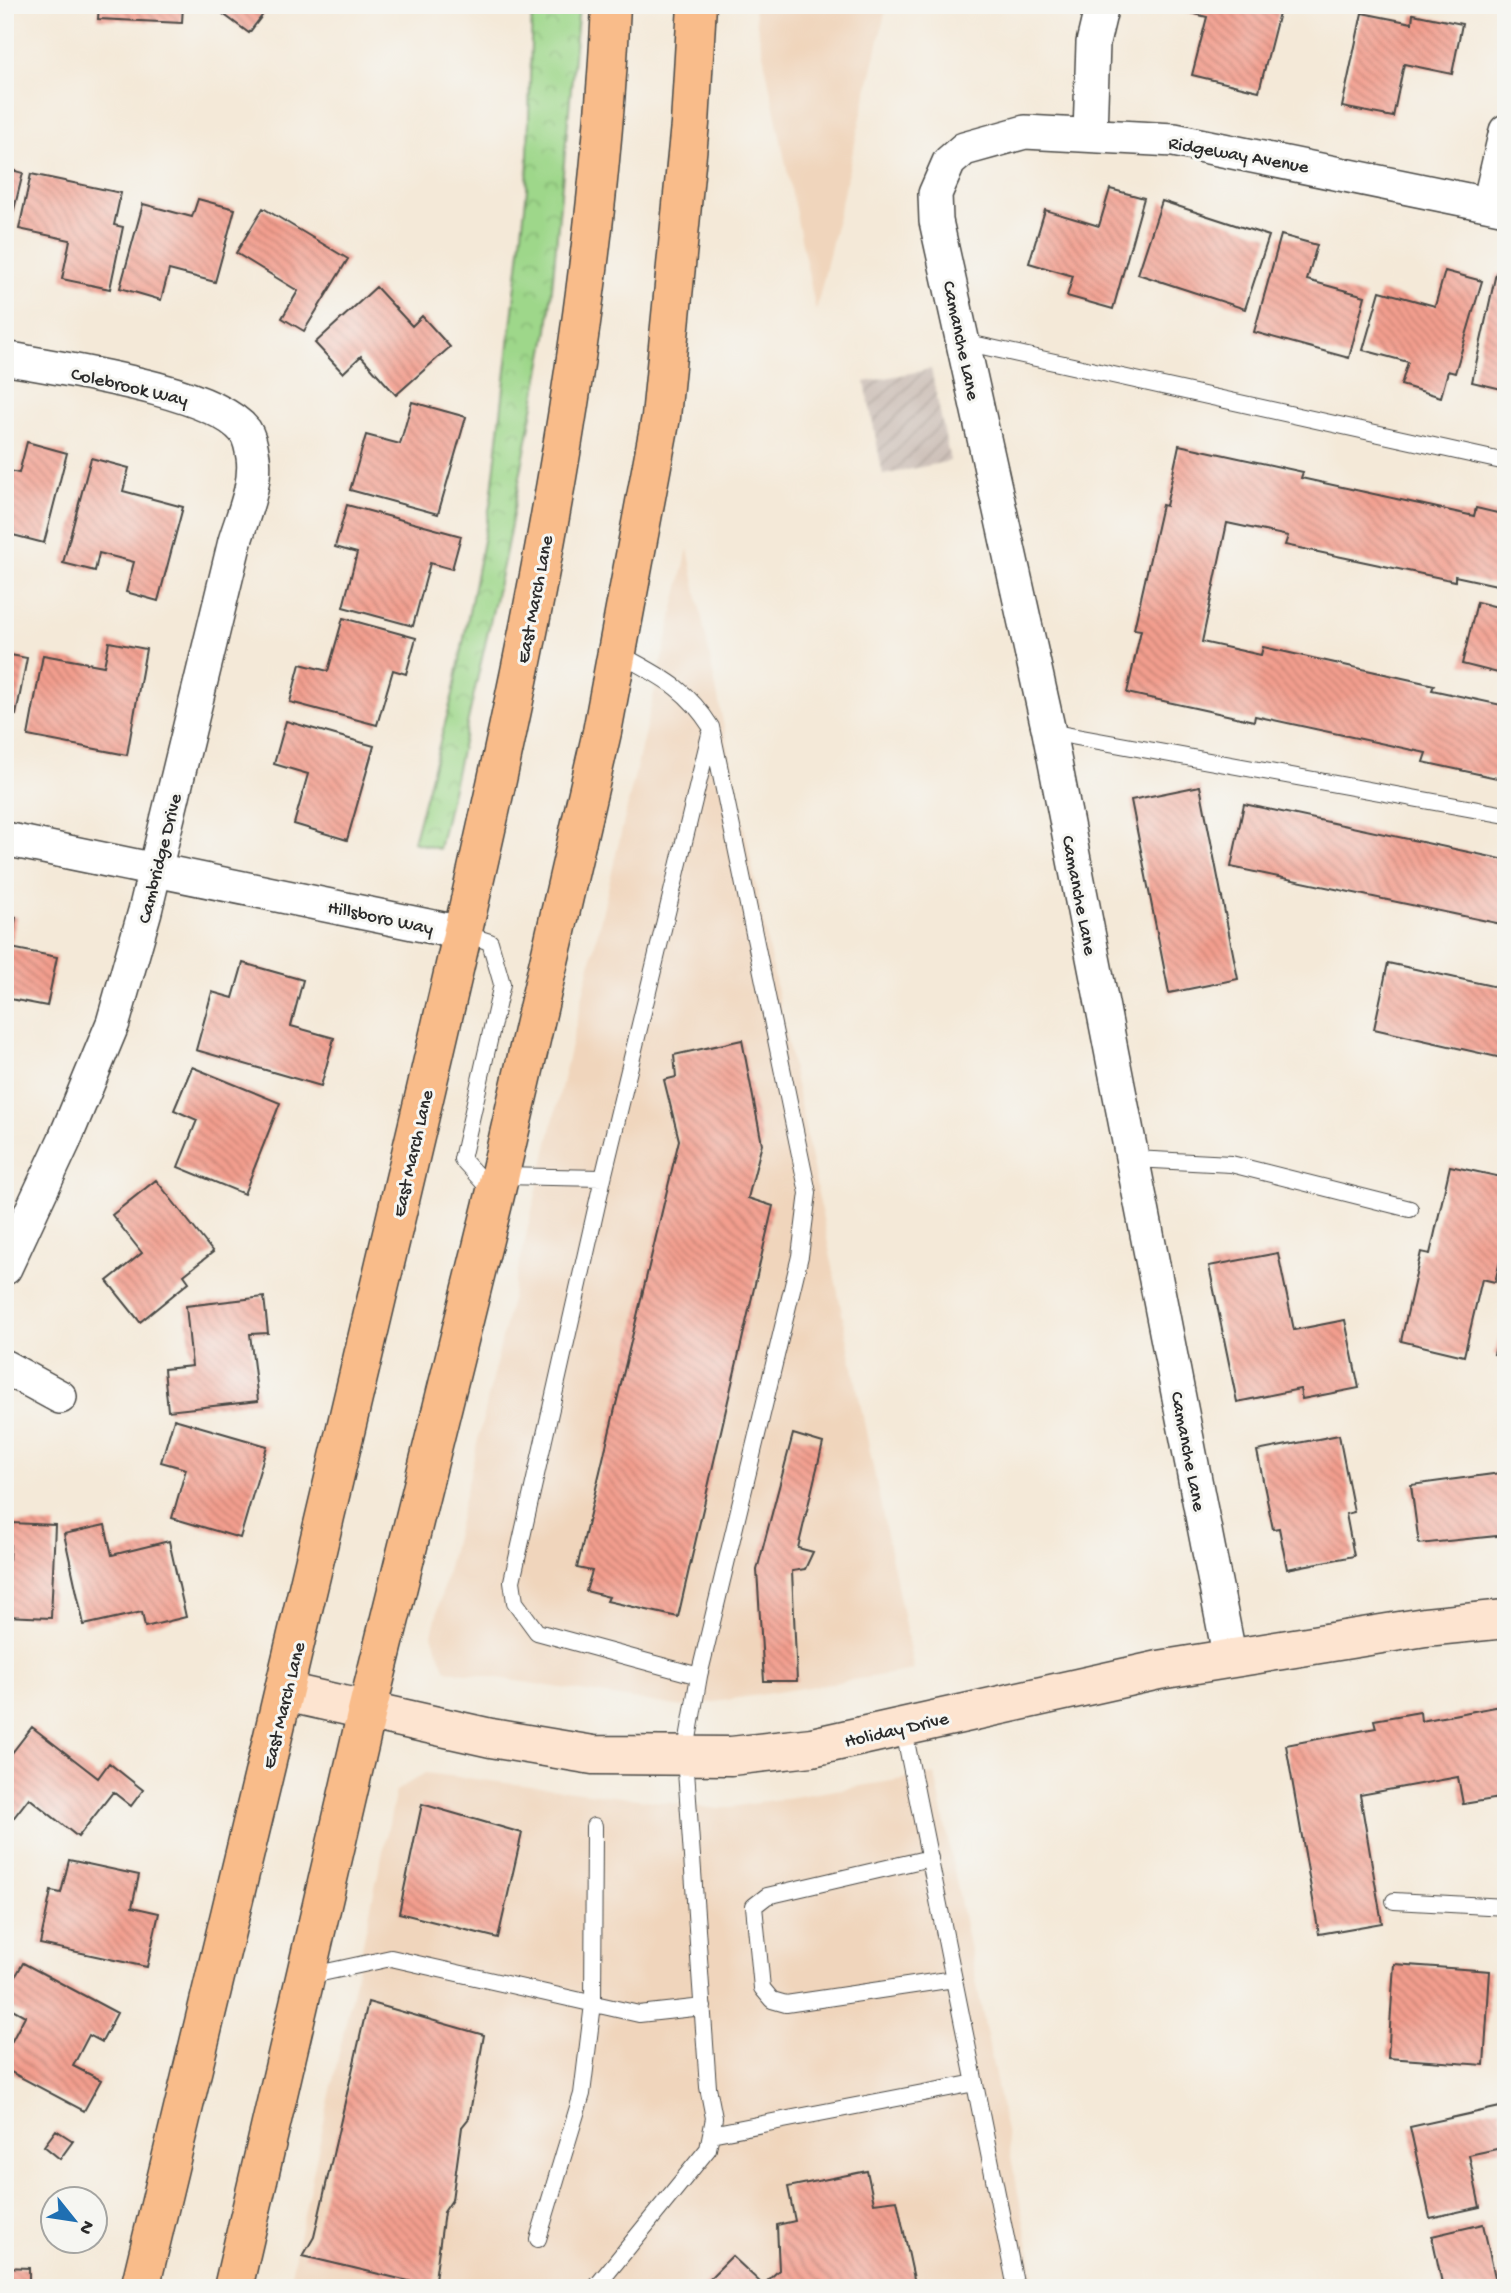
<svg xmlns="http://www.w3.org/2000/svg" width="1511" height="2293" font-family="'Gochi Hand',sans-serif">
<defs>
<pattern id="industrial-furrows" width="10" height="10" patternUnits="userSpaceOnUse" patternTransform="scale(1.75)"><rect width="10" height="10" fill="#cec1b9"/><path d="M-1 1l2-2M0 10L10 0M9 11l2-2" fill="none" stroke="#b1a69f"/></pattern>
<pattern id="park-crowns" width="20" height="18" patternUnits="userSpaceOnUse" patternTransform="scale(1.75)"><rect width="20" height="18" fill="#9ed78a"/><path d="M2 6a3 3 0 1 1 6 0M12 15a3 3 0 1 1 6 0" fill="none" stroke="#88b977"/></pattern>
<pattern id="building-back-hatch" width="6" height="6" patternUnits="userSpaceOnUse" patternTransform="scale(1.75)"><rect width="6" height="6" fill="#f39e8e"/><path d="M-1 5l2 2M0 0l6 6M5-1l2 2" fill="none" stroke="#c58174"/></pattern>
</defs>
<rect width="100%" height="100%" fill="#f6f6f2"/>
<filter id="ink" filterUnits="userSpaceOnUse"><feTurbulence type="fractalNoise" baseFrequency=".0143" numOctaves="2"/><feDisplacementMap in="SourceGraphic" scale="14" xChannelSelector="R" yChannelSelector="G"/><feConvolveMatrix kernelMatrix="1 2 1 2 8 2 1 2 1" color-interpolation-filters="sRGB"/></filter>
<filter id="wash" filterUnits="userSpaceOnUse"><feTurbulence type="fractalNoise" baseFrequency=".00686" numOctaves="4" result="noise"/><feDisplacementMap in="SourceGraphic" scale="28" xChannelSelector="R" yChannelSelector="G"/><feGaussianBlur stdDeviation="1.57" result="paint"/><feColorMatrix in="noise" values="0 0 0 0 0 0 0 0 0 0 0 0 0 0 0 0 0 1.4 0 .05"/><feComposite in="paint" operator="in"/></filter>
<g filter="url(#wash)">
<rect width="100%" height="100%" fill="#f4e9d8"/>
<!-- built -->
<path fill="#f0d5bc" d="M753,5H887L816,311Z
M688,549L914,1670L683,1707L446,1670L432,1635Z
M425,1773L719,1809L935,1774L1037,2288H288L396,1791Z"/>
<!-- industrial -->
<path fill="url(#industrial-furrows)" d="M931,369L950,461L883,475L865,382Z"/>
<!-- park -->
<path fill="url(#park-crowns)" stroke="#64815a" stroke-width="2" d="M532,5H579L548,330L505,556L439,849L413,842L453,694L491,500L527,189Z"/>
<g id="blocks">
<!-- building -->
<path fill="url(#building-back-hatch)" d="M99,5H183L182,23L98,19Z
M211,5H270L249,33Z
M1185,5H1281L1259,91L1192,75L1207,17L1183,11Z
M1362,13L1412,23L1413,14L1462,24L1452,74L1404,64L1393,117L1342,107Z
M5,168L23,173L9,230L5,229Z
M31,174L121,193L114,225L123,227L110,289L62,279L70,240L19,229Z
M1110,189L1144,198L1113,309L1067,296L1073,276L1029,263L1045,210L1099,226Z
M198,199L235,209L215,282L169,270L161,300L120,288L143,204L192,217Z
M1162,201L1269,236L1245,309L1138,274Z
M263,208L348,259L304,331L282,318L298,291L236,253Z
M1281,235L1317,245L1307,280L1365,296L1349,358L1254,332Z
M1445,271L1482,281L1455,373L1448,371L1441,397L1401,385L1408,362L1363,350L1380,291L1435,306Z
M1496,273L1506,275V390L1472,382Z
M376,287L412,326L422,316L450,347L396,395L361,356L343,373L315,343Z
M412,402L466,417L438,514L350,490L366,435L400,444Z
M27,442L67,453L44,543L5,533V470L19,473Z
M1179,445L1303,472L1301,478L1474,516L1476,508L1506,515V587L1455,576V581L1285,545L1288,536L1227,523L1202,642L1261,655L1263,647L1434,685L1432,690L1506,706V780L1423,762L1426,753L1255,716L1254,721L1127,693L1141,630L1134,629L1162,505L1166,506Z
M91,458L129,468L123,491L183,507L158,601L126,592L134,562L99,553L95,571L63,563Z
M347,505L461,536L452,569L430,563L413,626L343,607L357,553L335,547Z
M1477,602L1506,609V675L1462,664Z
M343,618L416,638L406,674L393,670L377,725L290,702L300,664L328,671Z
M109,642L146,649L127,755L28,736L43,655L104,666Z
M5,654L27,658L16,715L5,713Z
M286,721L374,746L347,840L294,824L308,774L274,764Z
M1200,786L1238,979L1169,993L1131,800Z
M1244,804L1506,860V925L1231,867Z
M5,915L16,917L11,948L57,957L47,1006L5,998Z
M243,963L303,980L291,1026L334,1038L321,1086L196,1050L212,992L233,998Z
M1388,963L1506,989V1059L1374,1029Z
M742,1040L762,1144L748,1198L773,1206L678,1617L607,1601L609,1597L586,1591L592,1571L577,1568L679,1140L664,1080L676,1077L674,1055Z
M192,1067L280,1103L244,1194L178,1167L197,1120L174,1110Z
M1450,1166L1506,1178V1236L1495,1282L1482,1279L1464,1356L1401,1341L1421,1252L1430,1254Z
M156,1180L213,1252L184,1275L189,1282L140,1322L107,1281L142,1253L112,1215Z
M1278,1253L1294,1330L1345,1320L1359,1388L1302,1399L1300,1389L1237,1402L1209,1266Z
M264,1297L268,1333L250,1334L258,1401L168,1411L164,1369L192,1366L186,1306Z
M1505,1320H1506V1358L1494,1354Z
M174,1419L267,1446L240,1538L172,1518L186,1469L161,1462Z
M793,1434L823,1443L798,1548L813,1552L805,1569L792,1571L797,1681H764L757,1570Z
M1339,1435L1354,1512L1346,1514L1354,1556L1287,1569L1279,1528L1273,1529L1257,1451Z
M1501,1473L1506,1535L1419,1544L1411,1485Z
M11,1523L55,1525L51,1618L5,1616V1558L9,1559Z
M105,1525L112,1555L169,1541L186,1617L145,1627L142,1612L84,1625L64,1534Z
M1506,1705V1797L1463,1804L1458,1777L1360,1795L1382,1923L1319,1934L1286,1745L1376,1728L1374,1720L1420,1712L1421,1721Z
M32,1727L98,1778L109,1763L143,1790L131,1806L113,1792L78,1837L29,1798L8,1825L5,1762Z
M422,1804L522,1833L498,1938L399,1913Z
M69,1860L139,1875L132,1907L159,1913L147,1967L40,1944L51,1891L61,1893Z
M23,1963L117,2013L102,2042L89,2035L73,2066L101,2080L84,2111L5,2069V2054L25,2016L5,2005V1995Z
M1394,1964L1490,1971L1484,2065L1388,2058Z
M368,2002L484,2035L469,2118L462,2127L452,2200L444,2212L434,2287L303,2256L314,2237Z
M1500,2107L1506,2147L1469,2155L1480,2207L1430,2218L1410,2127Z
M56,2130L73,2141L60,2159L44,2146Z
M867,2171L874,2203L897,2200L916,2288H700L732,2256L763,2285L779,2270L777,2225L795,2221L788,2187Z
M1483,2224L1495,2277L1506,2274V2288H1443L1432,2236Z
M5,2267L29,2268V2288H5Z"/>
</g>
</g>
<g filter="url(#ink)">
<use href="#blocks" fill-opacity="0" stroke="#494845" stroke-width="2"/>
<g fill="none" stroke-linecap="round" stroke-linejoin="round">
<!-- lane casing -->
<g stroke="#494845" stroke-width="18">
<path id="lane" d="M964,342L1506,462
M1049,732L1506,815
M462,933L490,942L502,984L462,1159L493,1193
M1134,1159L1231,1164L1410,1209
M499,1176L603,1178L512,1581L515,1602L537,1632L699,1676L800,1256L808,1193L711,727C685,686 659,676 618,653
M603,1178L710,734
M903,1726L1016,2288
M930,1858L767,1896L754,1906L762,1988L772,2000L786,2004L954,1979
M1394,1901L1506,1907
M308,1976L391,1958L639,2014L703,2007
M711,2134L975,2083
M538,2239L582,2094L593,2004L594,1826
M595,2288L708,2149L714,2118L708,2087L685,1756L699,1676"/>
</g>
<!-- street casing -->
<g stroke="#494845" stroke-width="36">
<path id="street" d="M1090,134L1093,43L1102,5
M1489,204L1506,131
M5,358C60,369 212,389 245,431C249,437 252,450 253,457C257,484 243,515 235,541L145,911L113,1023L64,1141L5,1268
M5,839L462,933
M5,1367L60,1397
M1230,1659L1049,732L936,221L935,194L949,162L964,149L1025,132L1174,140L1506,208"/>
</g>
<!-- secondary casing -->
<g stroke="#494845" stroke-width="41">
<path id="secondary" d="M285,1692L491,1738L593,1755L731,1756L812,1747L1159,1670L1425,1627L1506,1619"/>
</g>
<!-- primary casing -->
<g stroke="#494845" stroke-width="41">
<path id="primary" d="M140,2288C234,1900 327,1513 418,1124C504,756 594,384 611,5
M233,2288L367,1711L495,1195L602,732L661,417L690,124L697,5"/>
</g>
<!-- lane -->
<use href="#lane" stroke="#fff" stroke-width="16"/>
<!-- street -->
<use href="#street" stroke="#fff" stroke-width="33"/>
<!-- secondary -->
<use href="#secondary" stroke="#fde4d0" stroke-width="38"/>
<!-- primary -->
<use href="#primary" stroke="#f9bc8a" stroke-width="38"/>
</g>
</g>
<g text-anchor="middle" stroke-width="6" stroke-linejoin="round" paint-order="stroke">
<!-- street labels -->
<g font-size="19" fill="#2b2b2b" stroke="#f6f6f2">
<text transform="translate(1239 153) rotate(10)" y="7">Ridgeway Avenue</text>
<text transform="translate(963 340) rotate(78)" y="7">Camanche Lane</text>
<text transform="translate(130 385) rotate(13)" y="7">Colebrook Way</text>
<text transform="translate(533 599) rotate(-79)" y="7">East March Lane</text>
<text transform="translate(158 858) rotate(-76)" y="7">Cambridge Drive</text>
<text transform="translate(1081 895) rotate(79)" y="7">Camanche Lane</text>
<text transform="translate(381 916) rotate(12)" y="7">Hillsboro Way</text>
<text transform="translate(411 1153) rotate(-77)" y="7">East March Lane</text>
<text transform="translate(1190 1451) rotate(79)" y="7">Camanche Lane</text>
<text transform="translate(282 1705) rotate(-76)" y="7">East March Lane</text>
<text transform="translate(896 1728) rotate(-13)" y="7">Holiday Drive</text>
</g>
</g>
<!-- margin -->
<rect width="1511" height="2293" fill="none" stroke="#f6f6f2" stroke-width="28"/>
<!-- north arrow -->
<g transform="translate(74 2220) rotate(120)"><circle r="33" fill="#f6f6f2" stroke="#a5a5a2" stroke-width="2"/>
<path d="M0-5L12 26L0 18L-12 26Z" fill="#1f6fb2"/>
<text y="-10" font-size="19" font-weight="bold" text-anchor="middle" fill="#2b2b2b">N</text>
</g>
</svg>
